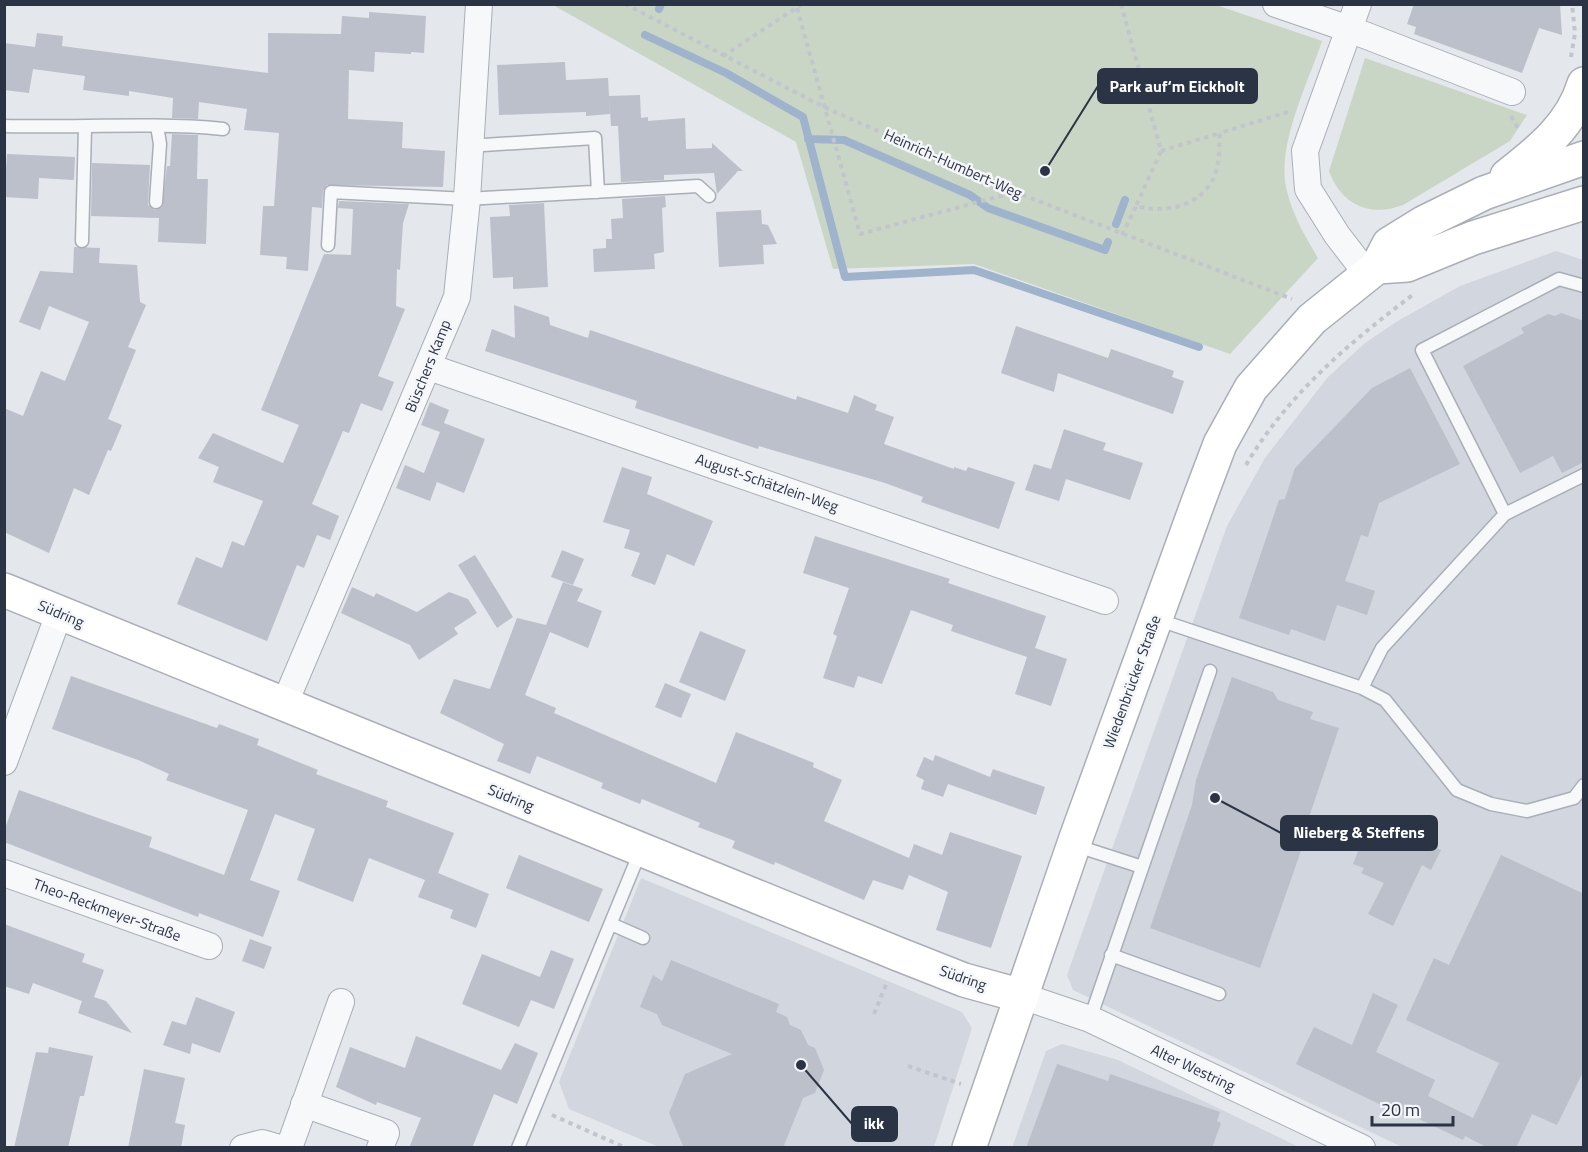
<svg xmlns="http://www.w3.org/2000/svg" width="1588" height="1152" font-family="'Titillium Web',sans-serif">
<rect width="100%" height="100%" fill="#e4e7ec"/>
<!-- built -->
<path fill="#d2d6de" d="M1556,251L1583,260V1147H1402L1073,990L1067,975L1227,526L1265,458L1328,377L1365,343L1396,322L1460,286Z
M641,878L962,1012L972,1028L934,1147H659L569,1109L559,1082Z
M1062,1044L1118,1060L1299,1147L1012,1148L1046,1051Z"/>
<!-- green -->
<path fill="#c9d6c5" d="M553,5L1213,4L1322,41C1308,83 1275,148 1287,191C1293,216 1305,236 1318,258L1230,354L974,264L833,269L796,142Z
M1365,58L1527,115L1510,141L1403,205C1369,218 1341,204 1329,171Z"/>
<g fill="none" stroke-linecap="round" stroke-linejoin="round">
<!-- stream -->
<path stroke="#9fb4cc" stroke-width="8" d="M659,9L661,4
M645,35L726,73L803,117L845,277L974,270L1199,347
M808,139L844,140L970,195L988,208L1105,250L1108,242
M1116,224L1125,200"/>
</g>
<!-- building -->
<path fill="#bbc0ca" d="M1414,4H1560L1562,35L1539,28L1522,73L1414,34L1416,27L1407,24Z
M369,12L426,16L424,53L411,52V54L375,52L374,72L349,70L348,119L403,122L402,148L445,151L443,187L327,185L323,191L322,208L312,207L308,271L286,269L287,257L260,255L263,206H274L279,133L244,130L247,109L199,102L198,119L172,118L173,98L129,91V96L83,90L85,76L33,69L29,93L4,90V43L35,47L37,33L63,36L62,46L268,73V33L341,34L342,16L369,18Z
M565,62L566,80L608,78L610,114L586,116V112L499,115L497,65Z
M640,95L641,118L648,117V121L685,118L686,149L712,148V143L743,171H738L717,194L714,173L664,175V180L621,182L618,126H611L609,96Z
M172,134L198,135L197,179H208L206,244L158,242L159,218L91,216L92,163L150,165L148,205L155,210L162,207L167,166H170Z
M7,154L75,157L74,180L39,178L38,199L4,197Z
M665,196L666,207L662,208L664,252L654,254L655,269L594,272L593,249L606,248V239H612L611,219L623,218L622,199Z
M339,201L409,204L403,223L400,270L397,269L396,306L405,309L378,376L394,382L382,411L361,403L349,433L343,431L312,504L339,516L330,540L317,535L304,568L297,565L267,641L177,604L196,557L222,568L232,541L244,546L263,501L213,482L219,467L198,458L213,433L283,463L299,425L261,410L324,254L351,255L353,209L338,208Z
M544,203L548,287L513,289V277L493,278L490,217L510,216L509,205Z
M761,210L762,224L768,225L777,244L763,245L764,264L719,267L716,212Z
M74,247L100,248L99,263L137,265L140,302L146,305L128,347L136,350L108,419L122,425L111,451L108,450L89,495L74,488L49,553L4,532V408L23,416L41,371L65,381L89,322L49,306L40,330L19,322L40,271L73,273Z
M514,305L549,317L550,325L588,338L590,330L796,400L797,396L848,413L854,395L877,405L875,410L894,417L884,444L954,469V467L966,471L968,467L1015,482L999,529L921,502L923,497L885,483L759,446L758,449L635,408L637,401L485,351L492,329L515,338Z
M1561,313L1584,321V462L1562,473L1553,456L1520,473L1463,366L1524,333L1521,328L1548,314L1555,316Z
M1016,326L1108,358L1111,349L1174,371L1172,377L1184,381L1173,414L1058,373L1054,392L1001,373Z
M1410,368L1460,464L1379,503L1368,537L1361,535L1345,581L1375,591L1367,615L1337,605L1325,641L1291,629L1289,635L1239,618L1279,500L1285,499L1295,468L1372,388Z
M430,402L449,410L444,423L485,439L464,493L437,482L430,501L396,488L405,465L424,473L440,432L421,425Z
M1064,429L1106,443L1103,450L1143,463L1130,500L1066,479L1059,501L1025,490L1034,464L1051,469Z
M622,467L652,477L647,494L713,521L694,566L667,554L655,585L631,576L640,553L624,548L630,530L603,522Z
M815,536L950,579L948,583L1046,616L1035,648L1067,659L1051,706L1015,694L1027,657L951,631L953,625L911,610L882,684L858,676L854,688L823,678L837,636L833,634L849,588L803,573Z
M562,550L584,559L573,585L551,577Z
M475,555L513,617L497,628L458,565Z
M563,582L583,589L577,601L602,611L588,648L550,632L525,695L556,708L554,713L716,783L736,732L814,763L813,767L842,780L824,821L909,858L914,844L942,855L950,832L1022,856L991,948L936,930L948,892L909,875L903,890L873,880L864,900L775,862L774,865L732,848L735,841L698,827L700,823L642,799L640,804L601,788L603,783L537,756L530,774L497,761L504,744L440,713L454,679L490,689L517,618L546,625Z
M352,587L374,597L376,593L417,612L449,592L468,599L477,613L454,628L458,634L419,660L410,645L341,613Z
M700,631L746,650L725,701L679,682Z
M71,676L217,728L219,724L259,739L257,745L318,770L316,774L388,801L386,807L454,833L438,873L489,894L476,928L450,918L453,910L418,897L425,880L369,858L353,902L297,880L315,829L275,814L250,880L280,891L263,937L199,913L198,917L4,842V831L19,790L152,837L149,847L224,875L248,810L166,780L169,774L138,760L52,729Z
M1232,677L1273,692L1278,700L1313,712L1310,719L1339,728L1300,844L1303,845L1260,968L1150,928L1192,805L1196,780Z
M665,683L691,694L681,718L655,707Z
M935,755L990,777L993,769L1045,787L1036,815L948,784L943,797L921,789L924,780L916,776L924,757L933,761Z
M1371,817L1441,850L1431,870L1422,865L1393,926L1368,914L1384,883L1361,873L1364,868L1353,864Z
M519,855L603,889L589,922L506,888Z
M1501,855L1584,894V1070L1557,1125L1532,1114L1516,1148H1488L1465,1136L1463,1140L1417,1118L1402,1115L1296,1064L1314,1027L1352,1045L1373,993L1398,1005L1376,1052L1435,1080L1428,1096L1473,1118L1499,1063L1406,1020L1434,958L1449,965Z
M4,924L85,954L82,962L104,970L94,997L106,1001L132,1033L78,1013L82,1001L33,983L29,994L4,986Z
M250,939L272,947L264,969L242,961Z
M551,950L574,959L554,1009L531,1000L519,1027L462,1004L482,954L540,977Z
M671,960L779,1004L776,1012L787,1017L790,1025L801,1030L808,1045L815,1048L824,1070L815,1093L803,1098L783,1148H684L669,1113L685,1074L732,1054L662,1025L657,1014L640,1007L653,975L662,981Z
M196,997L235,1012L220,1053L192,1043L190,1054L163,1045L172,1021L186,1025Z
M416,1036L501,1070L515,1043L538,1053L517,1104L494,1094L472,1148H409L421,1118L377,1102L376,1105L336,1087L350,1047L405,1068Z
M49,1047L93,1056L84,1096H80L68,1148H14L36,1052L48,1053Z
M1057,1064L1108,1081L1110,1074L1220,1112L1217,1121L1221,1123L1212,1148H1026Z
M144,1069L185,1078L175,1123L185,1125L181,1148H128Z"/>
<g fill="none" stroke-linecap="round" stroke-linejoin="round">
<!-- lane casing -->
<g stroke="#a9aeb7" stroke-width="15">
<path id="lane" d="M4,126C77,128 151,122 223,129
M468,146L595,138L598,192
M156,202L160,144L157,126
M82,241L85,128
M328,245L331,192L467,199L698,186L709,196
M1505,514L1422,350L1559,279L1584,286
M1156,619L1362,688L1385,700L1457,790L1491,804L1527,811L1574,798L1584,785
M1362,688L1382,648L1505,514L1584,475
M1074,845L1142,867
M611,924L643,938
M1111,955L1219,994
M1090,1019L1210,671
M518,1148L640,852"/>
</g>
<!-- street casing -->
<g stroke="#a9aeb7" stroke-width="28">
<path id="street" d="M1276,4L1349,29L1512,92
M1358,4L1305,151L1308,189L1337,235L1367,274
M429,367L1105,601
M284,705L457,297L467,199L479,4
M4,762L59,614
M4,873L209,946
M1022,996L1090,1019L1362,1148
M304,1104L386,1133L380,1148
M243,1148L262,1143L279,1148
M289,1148L341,1002"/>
</g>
<!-- secondary casing -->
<g stroke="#a9aeb7" stroke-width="36">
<path id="secondary" d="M1507,176C1539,151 1572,125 1584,84
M1377,267L1407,265L1473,238L1584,203
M4,590L898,954L964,980L1022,996
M969,1148L1076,838L1197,505L1220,444L1251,388L1312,319L1377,267L1389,244L1423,223L1484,193L1584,158"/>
</g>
<!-- path -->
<path stroke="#c2c5cb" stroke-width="4" stroke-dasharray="4.5 4.5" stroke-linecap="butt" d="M625,4L824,107L1015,192L1292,299
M1121,4L1161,151L1136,206
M797,8L860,234L1015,192
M723,56L802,4
M1571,57L1575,33L1572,4
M1511,116L1519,130
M1161,151L1220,133
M1122,235L1136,206C1162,213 1195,208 1211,183C1220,168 1219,149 1220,133L1291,111
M1246,465C1288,394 1349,343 1414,294
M874,1014L887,982
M908,1066L961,1084
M552,1115L626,1148"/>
<!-- lane -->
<use href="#lane" stroke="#f7f8fa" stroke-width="12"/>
<!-- street -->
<use href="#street" stroke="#f7f8fa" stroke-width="26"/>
<!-- secondary -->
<use href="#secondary" stroke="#fff" stroke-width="33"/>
</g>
<g text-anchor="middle" stroke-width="5" stroke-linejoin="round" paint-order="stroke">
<!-- street labels -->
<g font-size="15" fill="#2b3445" stroke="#f4f6f9">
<text transform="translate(953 164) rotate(24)" y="5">Heinrich-Humbert-Weg</text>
<text transform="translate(428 366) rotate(-68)" y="5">Büschers Kamp</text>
<text transform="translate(767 483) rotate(19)" y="5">August-Schätzlein-Weg</text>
<text transform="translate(61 614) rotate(23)" y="5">Südring</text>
<text transform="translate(1132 682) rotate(-70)" y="5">Wiedenbrücker Straße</text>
<text transform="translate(511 798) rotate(22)" y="5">Südring</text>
<text transform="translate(107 910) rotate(20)" y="5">Theo-Reckmeyer-Straße</text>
<text transform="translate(963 978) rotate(19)" y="5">Südring</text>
<text transform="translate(1193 1068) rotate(25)" y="5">Alter Westring</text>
</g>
</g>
<!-- callouts -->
<path fill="none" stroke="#2b3445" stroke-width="2" d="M1045 171L1098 86M1215 798L1281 833M801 1065L852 1124"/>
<g fill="#2b3445" stroke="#f4f6f9" stroke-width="2">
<circle cx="1045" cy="171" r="6"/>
<circle cx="1215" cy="798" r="6"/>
<circle cx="801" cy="1065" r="6"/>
</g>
<g fill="#2b3445" stroke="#2b3445" stroke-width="2">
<rect x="1098" y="69" width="159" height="34" rx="6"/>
<rect x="1281" y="816" width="156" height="34" rx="6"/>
<rect x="852" y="1107" width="45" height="34" rx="6"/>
</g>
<g font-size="16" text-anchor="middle" font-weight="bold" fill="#fff">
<text x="1177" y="92">Park auf‘m Eickholt</text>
<text x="1359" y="838">Nieberg &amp; Steffens</text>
<text x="874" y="1129">ikk</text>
</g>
<!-- border -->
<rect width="1588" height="1152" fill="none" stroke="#2b3445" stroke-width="12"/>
<!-- scale -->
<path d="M1372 1116v9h81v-9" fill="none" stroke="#2b3445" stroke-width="3"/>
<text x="1381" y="1116" font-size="18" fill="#2b3445" stroke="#f4f6f9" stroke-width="4.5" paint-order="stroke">20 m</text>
</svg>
